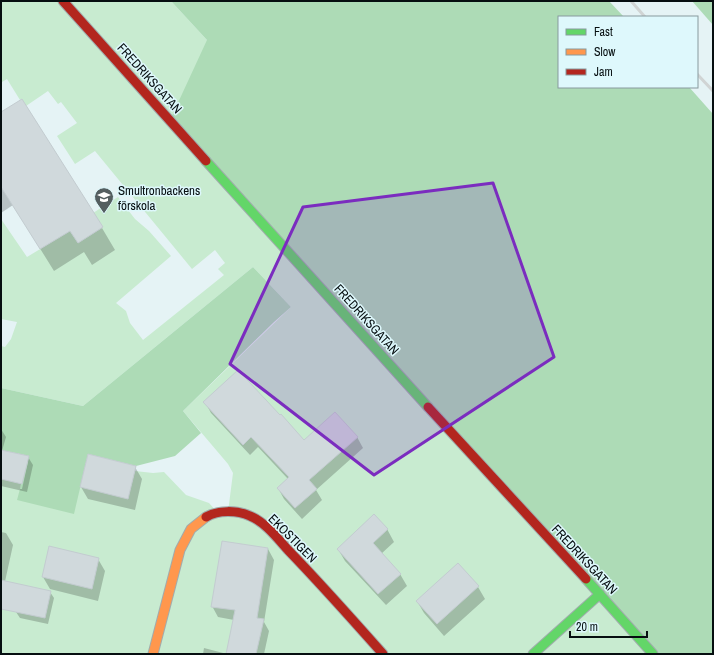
<svg xmlns="http://www.w3.org/2000/svg" width="714" height="655" font-family="'Archivo Narrow',sans-serif">
<rect width="100%" height="100%" fill="#e5f3f5"/>
<!-- green -->
<path fill="#c8ebd0" d="M1,1H171L207,40L653,654H1V450L29,456L25,474L128,498L135,471L153,473L164,472L186,495L209,503L218,513L228,512L233,473L228,464L183,411L291,307L253,267L83,406L1,388V346L5,347L11,339L17,322L1,319V219L27,257L70,231L78,243L102,228L93,213L118,197L135,219L149,231L171,256L116,303L126,311L130,323L143,340L224,275L218,269L225,263L215,250L192,269L95,151L75,164L57,136L77,123L61,102L58,104L48,91L26,106L22,99L20,100L7,79L2,82L1,81Z"/>
<!-- forest -->
<path fill="#addbb6" d="M171,1H609L624,17H559V87H689L713,114V654H653L170,120L207,40Z
M692,1H713V25Z
M253,267L291,307L274,322L183,411L201,433L175,456L136,466L88,454L74,514L17,500L29,456L1,450V388L83,406Z"/>
<!-- shadow -->
<path fill="#0003" fill-rule="evenodd" d="M22,100L102,228L115,250L92,265L84,252L54,271L13,205L1,213V113Z
M205,402L304,441L357,437L363,448L316,490L322,500L302,519L284,499L278,488L288,479L258,447L250,455L211,413Z
M1,429L6,437L2,451L28,457L33,465L27,492L1,486ZM26,462H28L22,489H20Z
M135,467L142,479L135,510L88,499L81,487Z
M387,529L394,542L381,554L400,574L407,586L386,605L345,561L338,549Z
M1,532L6,533L13,545L4,586L1,585Z
M50,548L98,559L105,571L98,601L50,589L43,577Z
M268,549L274,560L264,622L269,631L264,654H203L204,648L227,654L234,620L218,617L212,606Z
M478,587L485,599L444,636L424,613L417,601Z
M50,592L54,598L48,624L20,618L16,612Z"/>
<!-- building -->
<path fill="#d0d9dc" stroke="#c3ccd0" d="M22,99L103,227L78,243L70,231L40,249L1,187V112Z
M238,370L280,415L281,414L304,440L335,412L358,437L309,480L317,489L295,508L277,488L289,477L251,437L243,445L203,402Z
M1,450L29,456L22,484L1,479Z
M88,454L136,466L128,499L80,487Z
M374,514L388,529L373,543L401,574L378,594L337,549Z
M222,541L268,548L257,618L264,619L256,654H226L235,610L211,607Z
M49,546L99,558L92,589L42,577Z
M458,563L479,586L437,624L416,601Z
M1,580L51,591L45,618L1,609Z"/>
<g fill="none" stroke-linecap="round" stroke-linejoin="round">
<!-- fast casing -->
<g stroke="#a1acad" stroke-width="11">
<path id="fast" d="M206,161L428,407
M586,579L653,654
M533,654L600,594"/>
</g>
<!-- slow casing -->
<g stroke="#a1acad" stroke-width="11">
<path id="slow" d="M153,654L180,550L191,529L206,517"/>
</g>
<!-- jam casing -->
<g stroke="#a1acad" stroke-width="11">
<path id="jam" d="M63,1L206,161
M428,407L586,579
M206,517C218,510 237,510 250,516C265,522 278,539 288,550C321,584 352,619 383,654"/>
</g>
<!-- fast -->
<use href="#fast" stroke="#63d668" stroke-width="9"/>
<!-- slow -->
<use href="#slow" stroke="#ff974d" stroke-width="9"/>
<!-- jam -->
<use href="#jam" stroke="#b3261e" stroke-width="9"/>
<!-- rail -->
<path stroke="#d0d4d4" stroke-width="3" d="M631,1L645,17
M697,74L713,91"/>
</g>
<!-- marked area -->
<path fill="#7b2cbf" fill-opacity="0.2" stroke="#7b2cbf" stroke-width="3" stroke-linejoin="round" d="M493,183L554,357L374,475L230,364L303,207Z"/>
<!-- icons -->
<defs>
<g id="school-pin" transform="scale(1)"><path d="M0 17L-7.5 6A9.5 9.5 0 1 1 7.5 6Z" fill="#545e60" stroke="#def8fc"/><path d="M0-5L7-2L0 1L-7-2ZM-4 1L0 2.5L4 1V4Q0 6-4 4Z" fill="#fff"/></g>
</defs>
<g fill-rule="evenodd">
<use href="#school-pin" x="104" y="197"/>
</g>
<g text-anchor="middle" stroke-width="3" stroke-linejoin="round" paint-order="stroke">
<!-- street labels -->
<g font-size="13" fill="#060e10" stroke="#def8fc">
<text transform="translate(150 78) rotate(48)" y="5">FREDRIKSGATAN</text>
<text transform="translate(367 319) rotate(48)" y="5">FREDRIKSGATAN</text>
<text transform="translate(293 538) rotate(45)" y="5">EKOSTIGEN</text>
<text transform="translate(585 559) rotate(47)" y="5">FREDRIKSGATAN</text>
</g>
<!-- poi labels -->
<g font-size="13" fill="#060e10" stroke="#def8fc" text-anchor="start">
<text x="118" y="195">Smultronbackens<tspan x="118" dy="15">förskola</tspan></text>
</g>
</g>
<!-- border -->
<rect width="714" height="655" fill="none" stroke="#060e10" stroke-width="4"/>
<!-- legend -->
<rect x="558" y="16" width="140" height="72" fill="#def8fc" stroke="#889a9e"/>
<rect x="566" y="29" width="20" height="6" fill="#63d668" stroke="#889a9e"/>
<text x="594" y="36" font-size="12" fill="#060e10">Fast</text>
<rect x="566" y="49" width="20" height="6" fill="#ff974d" stroke="#889a9e"/>
<text x="594" y="56" font-size="12" fill="#060e10">Slow</text>
<rect x="566" y="69" width="20" height="6" fill="#b3261e" stroke="#889a9e"/>
<text x="594" y="76" font-size="12" fill="#060e10">Jam</text>
<!-- scale -->
<path d="M570 631v6h77v-6" fill="none" stroke="#060e10" stroke-width="2"/>
<text x="576" y="631" font-size="12" fill="#060e10" stroke="#def8fc" stroke-width="3" paint-order="stroke">20 m</text>
</svg>
